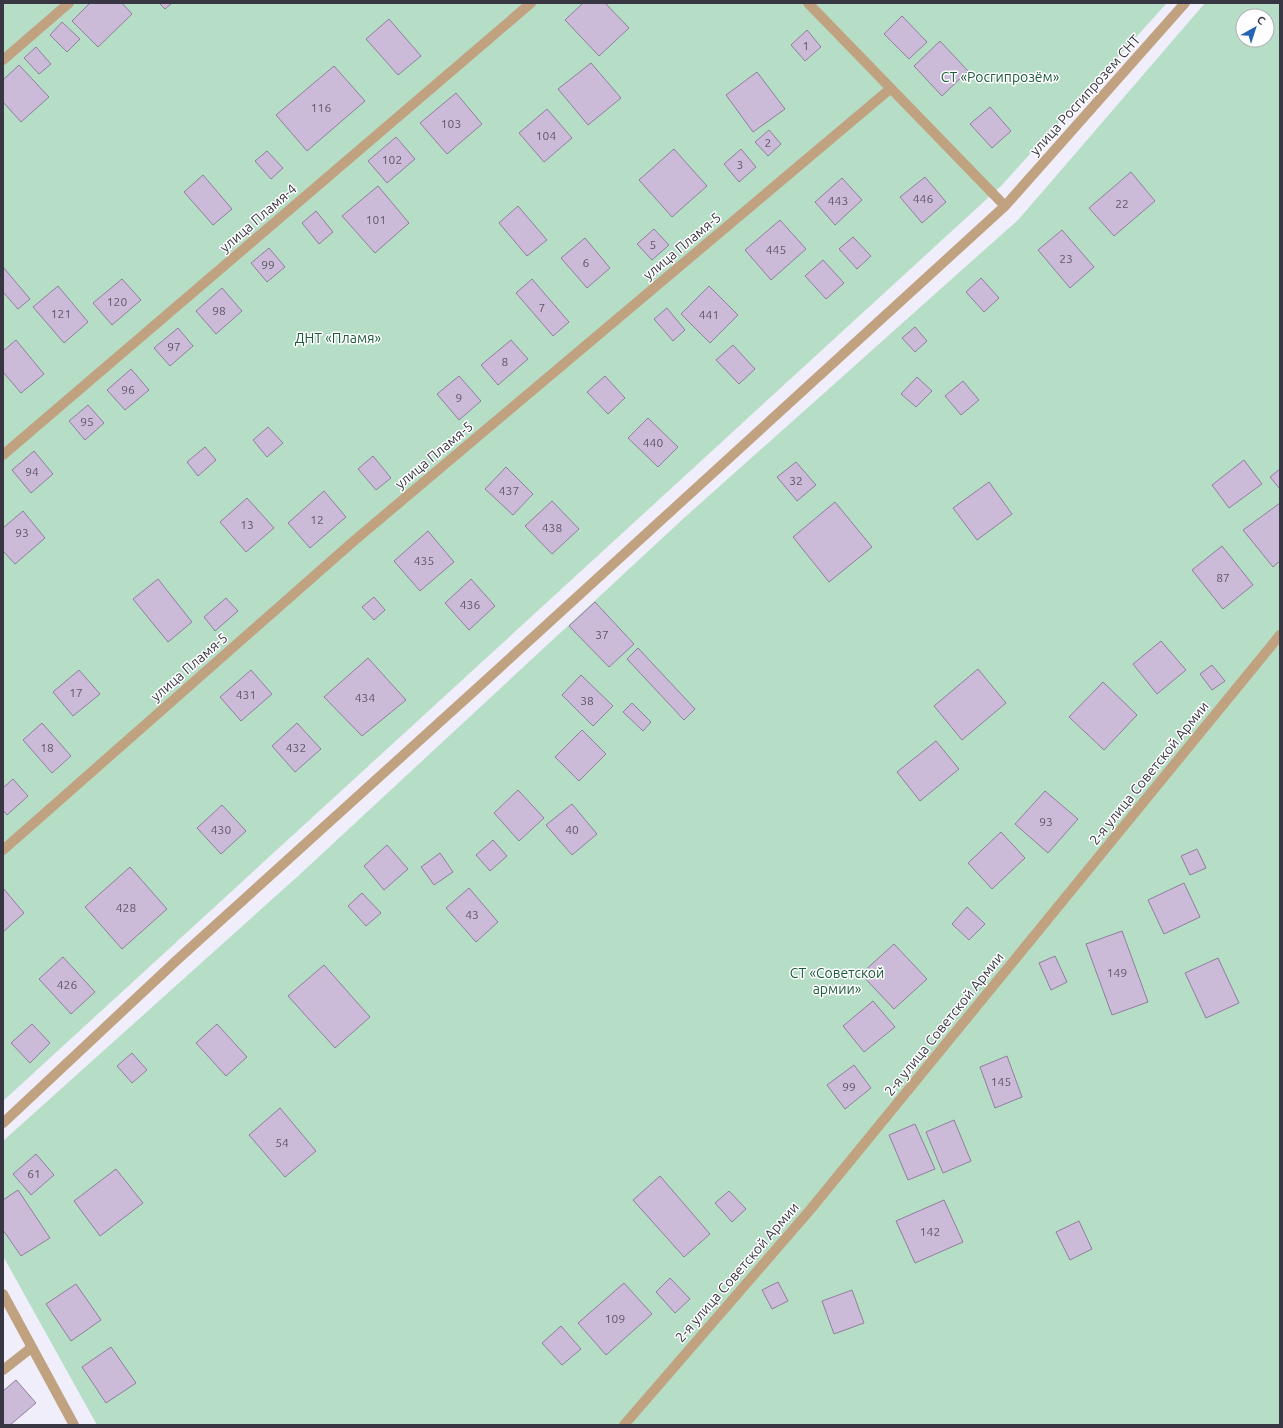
<svg xmlns="http://www.w3.org/2000/svg" width="1283" height="1428" font-family="Ubuntu,sans-serif">
<rect width="100%" height="100%" fill="#f1eefb"/>
<!-- green -->
<path fill="#b6ddc5" fill-rule="evenodd" d="M3,3H1167L1001,186L3,1101Z
M1205,3H1280V1425H97L3,1256V1141L297,877L684,518L1019,219ZM1243,16H1267V40H1243Z"/>
<!-- building -->
<path fill="#cbbad8" stroke="#8f7f9c" d="M90,3H122L132,14L98,47L72,21Z
M159,3H172L165,9Z
M583,3H605L629,28L599,56L565,20Z
M902,16L927,42L909,59L884,34Z
M389,19L421,56L398,75L366,39Z
M62,22L80,39L67,52L50,35Z
M807,30L821,47L805,61L791,45Z
M940,41L968,71L942,96L914,66Z
M36,47L51,64L39,74L24,58Z
M591,63L621,98L588,125L558,89Z
M19,65L49,97L21,122L3,102V80Z
M334,66L365,101L307,151L276,115Z
M757,72L785,109L753,132L726,95Z
M456,93L482,124L447,154L420,123Z
M990,107L1011,131L992,148L970,124Z
M547,109L572,138L544,162L519,133Z
M769,130L781,144L768,156L755,142Z
M396,137L415,159L387,183L368,161Z
M674,149L707,186L672,217L639,180Z
M741,149L756,167L739,182L724,164Z
M267,151L283,168L271,179L255,161Z
M1131,172L1155,201L1114,236L1089,208Z
M203,175L232,209L213,225L184,192Z
M925,177L946,202L922,223L900,197Z
M842,178L862,200L835,225L815,202Z
M378,186L409,223L375,253L342,216Z
M518,206L547,240L527,256L499,223Z
M316,211L333,232L319,244L302,223Z
M780,220L806,249L771,280L745,250Z
M654,229L669,245L652,260L637,244Z
M1062,230L1094,267L1070,288L1038,250Z
M853,237L871,256L857,269L839,249Z
M585,238L610,268L587,288L561,258Z
M269,248L285,267L267,282L251,263Z
M823,260L844,283L826,299L805,276Z
M3,267L30,299L18,309L3,292Z
M981,278L999,298L984,312L966,292Z
M122,279L141,300L112,325L93,303Z
M532,279L569,322L553,336L516,293Z
M58,286L88,322L64,343L33,307Z
M709,286L738,315L710,343L681,314Z
M222,288L242,311L216,334L196,311Z
M667,308L685,330L673,341L654,319Z
M915,327L927,341L915,352L902,338Z
M178,328L193,346L170,366L154,348Z
M16,340L44,374L21,393L3,372V351Z
M511,340L528,359L498,385L481,365Z
M733,345L755,369L739,384L716,360Z
M131,369L149,390L125,410L107,390Z
M459,376L481,401L459,420L437,394Z
M605,376L625,398L608,414L587,392Z
M917,377L932,391L916,407L901,394Z
M963,381L979,400L961,415L945,396Z
M88,405L104,423L85,440L69,421Z
M648,418L678,447L658,467L628,438Z
M268,427L283,443L267,457L253,440Z
M205,447L216,460L198,476L187,462Z
M34,451L53,474L31,493L12,470Z
M373,456L391,478L376,490L358,469Z
M1244,460L1262,484L1229,508L1212,485Z
M796,462L816,485L797,501L777,477Z
M506,467L533,494L513,515L485,489Z
M1280,469V489L1270,477Z
M989,482L1012,514L977,540L953,508Z
M324,491L346,517L310,548L288,523Z
M247,498L274,528L246,552L220,522Z
M552,501L579,529L552,554L525,526Z
M835,502L872,547L829,582L793,537Z
M1280,503V561L1273,567L1243,530Z
M23,511L45,538L15,564L3,551V528Z
M428,531L454,562L420,591L394,561Z
M1222,546L1253,585L1223,609L1192,570Z
M158,579L192,622L168,642L133,599Z
M471,579L495,606L469,630L445,603Z
M374,597L385,610L374,620L362,607Z
M226,598L238,611L215,631L204,617Z
M595,602L634,644L609,667L569,626Z
M1161,641L1186,670L1157,694L1133,664Z
M638,648L695,709L684,720L627,659Z
M368,658L406,700L362,736L324,697Z
M1212,665L1225,681L1212,690L1200,674Z
M978,669L1006,703L962,740L934,706Z
M79,670L100,694L73,716L53,692Z
M251,670L272,694L241,721L220,697Z
M581,675L613,706L593,726L562,695Z
M1103,682L1137,715L1104,750L1069,717Z
M632,703L651,722L643,731L623,712Z
M42,723L71,756L52,773L23,740Z
M297,723L321,749L295,772L272,746Z
M582,730L606,754L579,781L555,757Z
M936,741L959,769L920,801L897,772Z
M13,779L28,796L7,815L3,810V788Z
M518,790L544,818L519,841L494,813Z
M1045,791L1078,819L1048,853L1015,824Z
M572,804L597,834L572,855L546,825Z
M222,805L246,831L221,854L197,828Z
M1001,832L1025,858L992,889L968,863Z
M493,840L507,856L490,871L476,855Z
M387,845L408,869L384,890L364,866Z
M1197,849L1206,868L1190,875L1181,856Z
M440,853L453,872L434,885L421,867Z
M130,867L167,909L122,949L85,907Z
M1184,883L1200,917L1164,934L1148,900Z
M3,888L24,913L3,932Z
M469,888L498,922L476,942L446,908Z
M362,893L381,913L366,926L348,906Z
M967,907L985,924L969,940L952,924Z
M1122,931L1148,1002L1112,1015L1086,944Z
M894,944L927,979L894,1009L861,974Z
M1055,956L1067,982L1051,990L1039,963Z
M63,957L95,992L71,1014L39,979Z
M1218,958L1239,1003L1206,1018L1185,973Z
M324,965L370,1017L335,1048L288,996Z
M873,1001L895,1027L864,1052L843,1026Z
M32,1024L50,1043L30,1063L11,1043Z
M217,1024L247,1057L226,1076L196,1043Z
M132,1053L147,1070L132,1083L117,1066Z
M1007,1056L1022,1097L995,1108L980,1067Z
M854,1065L871,1088L845,1109L827,1085Z
M280,1108L316,1151L285,1177L249,1135Z
M954,1120L971,1161L943,1173L926,1132Z
M915,1124L935,1169L908,1180L889,1135Z
M36,1154L54,1175L31,1195L13,1174Z
M116,1169L143,1203L100,1236L74,1201Z
M660,1176L710,1234L684,1257L633,1200Z
M18,1190L50,1238L21,1256L3,1230V1200Z
M729,1191L746,1209L732,1222L715,1203Z
M944,1200L963,1242L915,1263L896,1221Z
M1079,1221L1092,1249L1070,1260L1056,1232Z
M670,1278L690,1299L675,1313L656,1292Z
M778,1282L788,1301L772,1309L762,1290Z
M624,1283L652,1314L606,1355L578,1323Z
M76,1284L101,1320L71,1341L46,1304Z
M852,1290L864,1323L834,1334L822,1301Z
M561,1326L581,1349L562,1365L542,1343Z
M111,1347L136,1383L106,1403L82,1367Z
M16,1380L36,1403L10,1425H3V1391Z"/>
<g fill="none" stroke-linecap="round" stroke-linejoin="round">
<!-- street -->
<path stroke="#c1a280" stroke-width="10" d="M808,3L1005,206
M3,60L69,3
M3,455L531,3
M3,850L355,540L890,89
M3,1123L177,960L484,682L1005,206L1185,3
M3,1294L74,1425
M3,1370L31,1348
M624,1425L810,1210L1280,635"/>
</g>
<g text-anchor="middle" stroke-width="3" stroke-linejoin="round" paint-order="stroke">
<!-- number labels -->
<g font-size="12" fill="#5e5768">
<text x="806" y="50">1</text>
<text x="321" y="112">116</text>
<text x="451" y="128">103</text>
<text x="546" y="140">104</text>
<text x="768" y="147">2</text>
<text x="392" y="164">102</text>
<text x="740" y="169">3</text>
<text x="923" y="203">446</text>
<text x="838" y="205">443</text>
<text x="1122" y="208">22</text>
<text x="376" y="224">101</text>
<text x="653" y="249">5</text>
<text x="776" y="254">445</text>
<text x="1066" y="263">23</text>
<text x="586" y="267">6</text>
<text x="268" y="269">99</text>
<text x="117" y="306">120</text>
<text x="542" y="312">7</text>
<text x="219" y="315">98</text>
<text x="61" y="318">121</text>
<text x="709" y="319">441</text>
<text x="174" y="351">97</text>
<text x="505" y="366">8</text>
<text x="128" y="394">96</text>
<text x="459" y="402">9</text>
<text x="87" y="426">95</text>
<text x="653" y="447">440</text>
<text x="32" y="476">94</text>
<text x="796" y="485">32</text>
<text x="509" y="495">437</text>
<text x="317" y="524">12</text>
<text x="247" y="529">13</text>
<text x="552" y="532">438</text>
<text x="22" y="537">93</text>
<text x="424" y="565">435</text>
<text x="1223" y="582">87</text>
<text x="470" y="609">436</text>
<text x="602" y="639">37</text>
<text x="76" y="697">17</text>
<text x="246" y="699">431</text>
<text x="365" y="702">434</text>
<text x="587" y="705">38</text>
<text x="47" y="752">18</text>
<text x="296" y="752">432</text>
<text x="1046" y="826">93</text>
<text x="221" y="834">430</text>
<text x="572" y="834">40</text>
<text x="126" y="912">428</text>
<text x="472" y="919">43</text>
<text x="1117" y="977">149</text>
<text x="67" y="989">426</text>
<text x="1001" y="1086">145</text>
<text x="849" y="1091">99</text>
<text x="282" y="1147">54</text>
<text x="34" y="1178">61</text>
<text x="930" y="1236">142</text>
<text x="615" y="1323">109</text>
</g>
<!-- park labels -->
<g font-size="14" fill="#1d5b3d" stroke="#fff">
<text x="1000" y="82">СТ «Росгипрозём»</text>
<text x="338" y="343">ДНТ «Пламя»</text>
<text x="837" y="978">СТ «Советской<tspan x="837" dy="16">армии»</tspan></text>
</g>
<!-- street labels -->
<g font-size="14" fill="#393643" stroke="#fff">
<text transform="translate(1085 95) rotate(-48)" y="5">улица Росгипрозем СНТ</text>
<text transform="translate(258 218) rotate(-41)" y="5">улица Пламя-4</text>
<text transform="translate(682 246) rotate(-40)" y="5">улица Пламя-5</text>
<text transform="translate(434 455) rotate(-40)" y="5">улица Пламя-5</text>
<text transform="translate(189 667) rotate(-41)" y="5">улица Пламя-5</text>
<text transform="translate(1149 773) rotate(-51)" y="5">2-я улица Советской Армии</text>
<text transform="translate(944 1024) rotate(-51)" y="5">2-я улица Советской Армии</text>
<text transform="translate(737 1272) rotate(-49)" y="5">2-я улица Советской Армии</text>
</g>
</g>
<!-- border -->
<rect width="1283" height="1428" fill="none" stroke="#393643" stroke-width="8"/>
<!-- north arrow -->
<g transform="translate(1255 28) rotate(39)"><circle r="19" fill="#ffffff" stroke="#b0afb4"/>
<path d="M0-3L7 15L0 10L-7 15Z" fill="#2464b5"/>
<text y="-6" font-size="11" font-weight="bold" text-anchor="middle" fill="#393643">С</text>
</g>
</svg>
